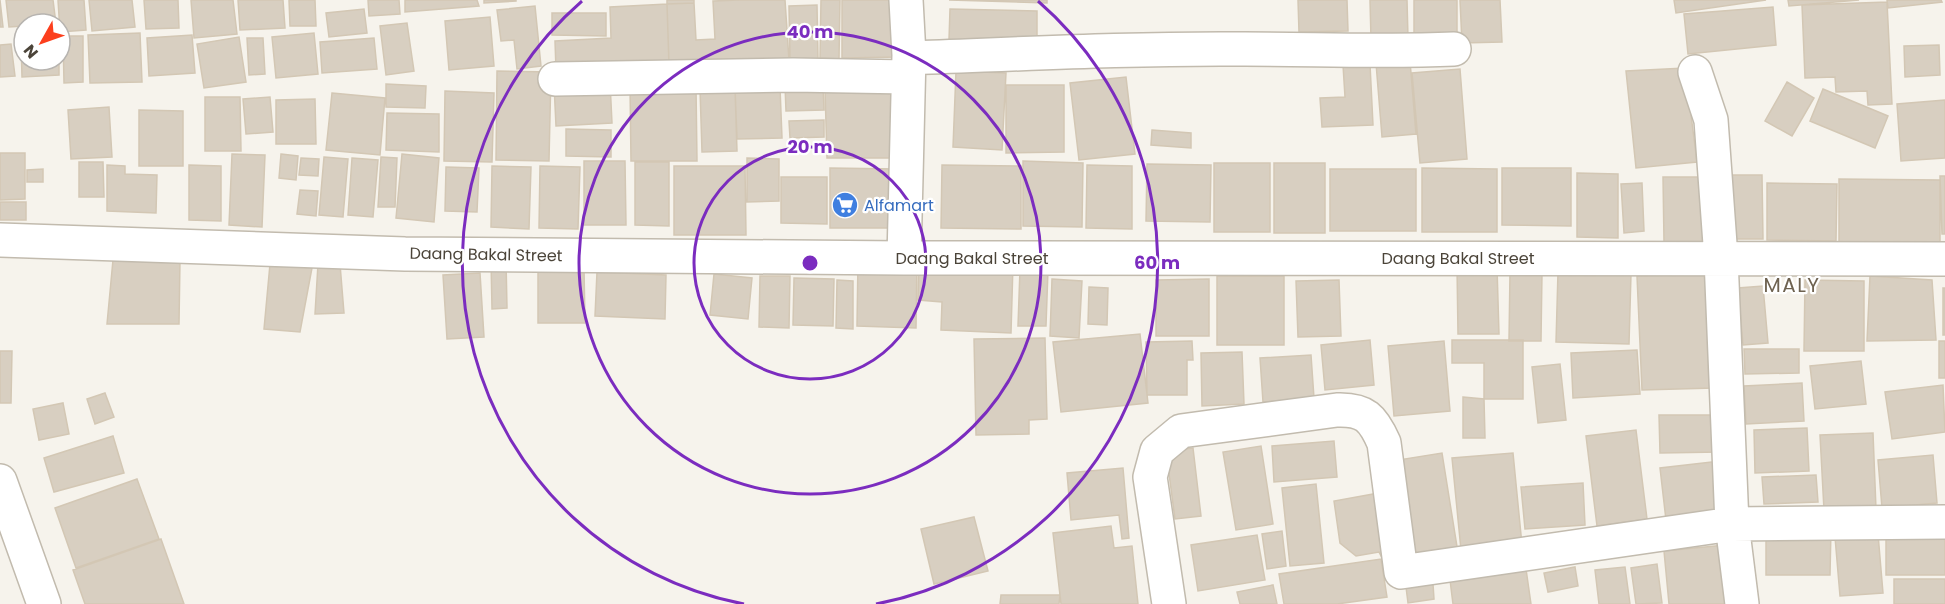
<svg xmlns="http://www.w3.org/2000/svg" width="1945" height="604" font-family="Poppins,sans-serif">
<rect width="100%" height="100%" fill="#f6f3ec"/>
<!-- building -->
<path fill="#d8cfc1" stroke="#d3c7b4" stroke-width="1.5" d="M0,0L3,27H0Z
M6,0H53L56,24H24V26L9,27Z
M58,0H84L86,30L60,32Z
M89,0H132L135,27L92,31Z
M144,0H178L179,28L146,29Z
M191,0H233L237,34L194,38Z
M238,0H283L285,28L240,30Z
M289,0H315L316,26H290Z
M368,0H399L400,14L369,16Z
M405,0H477L479,6L405,12Z
M484,0H516V1L484,3Z
M667,0H694V3L667,4Z
M739,0H785L789,60L669,65L667,4L694,3L696,40L715,39L713,1Z
M821,0H840L839,59L820,58Z
M842,0H900V57L842,58Z
M949,0H1047V3Z
M1298,0H1347L1348,31L1299,32Z
M1370,0H1407L1408,38L1371,39Z
M1414,0H1457V37H1414Z
M1460,0H1500L1502,42L1462,43Z
M1674,0H1766L1676,13Z
M1788,0H1859L1789,6Z
M1887,0H1941L1942,2L1888,8Z
M1887,2L1892,104L1868,105L1867,91L1836,92L1835,77L1805,78L1802,5Z
M667,4L669,65L556,70L555,41L611,38L610,7Z
M817,5L818,59L790,60L789,6Z
M535,6L541,66L517,69L514,40L501,41L497,10Z
M1773,7L1776,45L1688,54L1684,14Z
M364,9L367,33L329,37L326,13Z
M950,9L1037,11V42L949,40Z
M552,13H606V36L552,35Z
M490,17L494,66L449,70L445,21Z
M407,23L414,71L386,75L380,26Z
M140,33L142,82L90,83L88,35Z
M314,33L318,74L276,78L272,37Z
M192,35L195,73L149,76L147,38Z
M63,36H83V82L64,83Z
M239,37L246,82L204,88L197,44Z
M247,38H263L265,74L249,75Z
M374,38L377,69L322,73L320,42Z
M21,41H24V60H59V75L22,77Z
M11,44L15,76L0,77V45Z
M1939,45L1940,75L1905,77L1904,46Z
M1410,61L1416,134L1382,137L1376,63Z
M1370,64L1373,125L1322,127L1320,98L1345,97L1343,65Z
M1685,68L1697,162L1636,168L1626,71Z
M1460,69L1467,159L1420,163L1412,73Z
M497,71L551,72L549,161L496,160Z
M956,71L1006,73L1002,150L953,147Z
M1126,77L1135,154L1079,160L1070,83Z
M610,82L612,123L556,126L554,84Z
M1787,82L1814,98L1792,136L1765,121Z
M386,84L426,86L425,108L386,107Z
M785,85H823L824,110L786,111Z
M1006,85H1064V152L1006,153Z
M630,86H696L697,161H631Z
M780,87L782,138L737,139L735,88Z
M735,88L737,151L702,152L700,89Z
M825,89L898,90L899,158H827Z
M1823,89L1888,116L1875,148L1810,121Z
M445,91L494,93L492,162L444,161Z
M332,93L385,98L380,155L326,150Z
M205,97H240L241,151H205Z
M270,97L273,132L246,134L243,99Z
M315,99L316,144H276V100Z
M1945,100V158L1901,161L1897,104Z
M109,107L112,157L71,159L68,110Z
M139,110L183,111V166H139Z
M387,113L439,114V152L386,150Z
M824,120V137L790,138L789,121Z
M566,129L611,130V157L566,156Z
M1152,130L1191,133V148L1151,145Z
M0,153H25V199L0,200Z
M232,154L265,155L262,227L229,225Z
M281,154L298,156L296,180L279,178Z
M402,154L439,158L434,222L396,218Z
M324,157L348,159L343,217L319,215Z
M381,157L397,158L395,207H378Z
M301,158L319,159L318,176L299,175Z
M352,158L378,160L373,217L348,215Z
M747,158L779,159V201L747,202Z
M584,161H625L626,225H584Z
M1023,161L1083,163L1082,227L1023,226Z
M79,162H103L104,197H79Z
M635,162H669V226L635,225Z
M1214,163H1270V232H1214Z
M1274,163H1325V233H1274Z
M1147,164L1211,165L1210,222L1146,221Z
M107,165L125,166V174L157,175L156,213L107,211Z
M189,165L221,166V221L189,220Z
M942,165L1021,166V229L941,228Z
M1087,165L1132,166V229L1086,228Z
M492,166L531,167L529,229L491,227Z
M540,166L580,167L578,229L539,228Z
M674,166H745L746,235H674Z
M446,167L479,168L477,212L445,211Z
M830,168L897,169V228H830Z
M1422,168L1497,169V232H1422Z
M1502,168H1571V226L1502,225Z
M43,169V182H27V170Z
M1330,169H1416V231H1330Z
M1577,173L1618,174V238L1577,237Z
M1721,175H1762L1763,239H1721Z
M1940,176H1945V234H1942Z
M781,177H827V224L781,223Z
M1663,177H1703V242H1664Z
M1839,179L1940,180V243L1839,242Z
M1642,183L1644,231L1624,233L1621,184Z
M1767,183L1837,184L1836,241L1767,240Z
M300,190L318,191L316,216L297,214Z
M0,202H26V220H0Z
M113,260H180L179,324H107Z
M506,260L507,308L492,309L491,261Z
M858,260L917,261L916,328L857,326Z
M919,260L1013,264L1011,333L941,330L942,302L918,300Z
M270,264L312,268L300,332L264,329Z
M318,264H340L344,313L315,314Z
M1457,267H1497L1499,334H1458Z
M584,268L585,323H538V269Z
M1020,269L1048,270L1046,326H1018Z
M597,272L666,275L665,319L595,316Z
M1510,272L1542,273L1541,341H1509Z
M1558,272L1631,274L1629,344L1556,342Z
M480,273L484,337L447,339L443,275Z
M714,274L752,278L748,319L710,315Z
M1709,274L1714,388L1642,390L1637,276Z
M760,276H790L789,328L759,327Z
M1217,276H1284V345H1217Z
M1870,276L1932,280L1936,340L1867,341Z
M794,278L834,279L833,326L793,325Z
M1052,279L1082,281L1079,338L1050,336Z
M1209,279V336H1156V280Z
M837,280L853,281V329L836,328Z
M1339,280L1341,336L1298,337L1296,281Z
M1805,280L1864,281V351H1804Z
M1763,286L1768,343L1743,345L1738,288Z
M1089,287L1108,288L1107,325L1088,324Z
M1943,288H1945V335H1943Z
M1140,334L1148,403L1061,412L1053,342Z
M1045,338L1047,419L1029,420V434L976,435L974,339Z
M1370,340L1374,385L1325,390L1321,345Z
M1452,340H1523V399H1484V363H1452Z
M1192,341L1193,360H1187V395H1147L1146,342Z
M1444,341L1450,411L1394,416L1388,346Z
M1939,341H1945V378H1939Z
M1744,349H1799V373L1745,374Z
M1637,350L1640,394L1573,398L1571,353Z
M0,351H12L11,403H0Z
M1242,352L1244,404L1202,406L1201,353Z
M1311,355L1314,398L1263,402L1260,358Z
M1861,361L1866,404L1815,409L1810,366Z
M1560,364L1566,420L1538,423L1532,367Z
M1802,383L1804,421L1746,424L1744,386Z
M1943,385L1945,432L1892,439L1885,392Z
M105,393L114,417L95,424L87,399Z
M1463,397L1484,399L1485,438H1463Z
M63,403L69,434L39,440L33,409Z
M1659,415H1719L1720,452L1660,453Z
M1807,428L1809,471L1755,473L1754,430Z
M1636,430L1647,519L1597,526L1586,436Z
M1873,433L1876,509L1824,510L1820,435Z
M113,436L124,473L54,492L44,458Z
M1334,441L1337,477L1274,482L1272,446Z
M1261,446L1273,524L1236,530L1223,452Z
M1193,448L1201,516L1175,519L1166,451Z
M1442,453L1458,553L1408,561L1392,461Z
M1513,453L1522,545L1461,550L1452,458Z
M1933,455L1937,503L1882,508L1878,460Z
M1720,461L1725,514L1666,520L1660,468Z
M1123,468L1129,538L1122,539L1119,515L1071,520L1067,473Z
M1816,475L1818,502L1764,504L1762,477Z
M137,479L159,539L76,568L55,508Z
M1583,483L1585,525L1525,529L1521,487Z
M1316,484L1324,563L1290,566L1282,488Z
M1379,493L1383,560L1379,552L1356,556L1340,543L1334,501Z
M974,517L988,571L934,584L921,529Z
M1111,526L1114,548L1132,546L1138,604H1061L1053,533Z
M1766,526L1831,529L1830,575H1766Z
M1282,531L1286,566L1267,569L1262,534Z
M1878,534L1883,593L1840,596L1835,537Z
M1257,535L1265,580L1198,591L1191,545Z
M1886,536H1945V575H1886Z
M161,539L184,604H85L73,570Z
M1725,545L1731,604H1669L1664,551Z
M1381,559L1387,597L1337,604H1284L1279,574Z
M1657,564L1662,603L1636,604L1631,568Z
M1575,567L1578,586L1548,592L1544,573Z
M1625,567L1630,604H1599L1595,570Z
M1526,569L1531,604H1453L1450,580Z
M1894,579H1945V604H1894Z
M1433,584L1434,599L1408,603L1406,587Z
M1273,585L1277,604H1240L1237,592Z
M1001,595H1060L1059,604H1000Z"/>
<g fill="none" stroke-linecap="round" stroke-linejoin="round">
<!-- minor casing -->
<g stroke="#c2bbae" stroke-width="36">
<path id="minor" d="M909,58C1021,54 1133,48 1245,49C1315,49 1384,52 1454,49
M1695,72L1711,120L1721,258L1732,524L1742,604
M555,79L793,75L908,77
M0,240L405,254L904,258L1945,259
M904,258L909,55L906,0
M0,481L44,604
M1169,604L1150,477L1157,451L1181,431L1337,410C1365,409 1373,418 1384,443L1401,572L1732,524L1945,522"/>
</g>
<!-- minor -->
<use href="#minor" stroke="#fff" stroke-width="33"/>
</g>
<!-- distance rings -->
<g fill="none" stroke="#7b2cbf" stroke-width="3">
<circle cx="810" cy="263" r="116"/>
<circle cx="810" cy="263" r="231"/>
<path d="M744 604A347 347 0 0 1 582 1M1038 1A347 347 0 0 1 876 604"/>
</g>
<!-- icons -->
<defs>
<g id="supermarket-disc" transform="scale(1.35)"><circle r="9.5" fill="#3f7fe0" stroke="#fff"/><path d="M-6-5.5h2.5l.6 2H6L4.5 2H-2.5L-4.4-4H-6ZM-1.5 3.2a1.3 1.3 0 1 0 .1 0ZM3 3.2a1.3 1.3 0 1 0 .1 0Z" fill="#fff"/></g>
</defs>
<g fill-rule="evenodd">
<use href="#supermarket-disc" x="845" y="205"/>
</g>
<g text-anchor="middle" stroke-width="4.5" stroke-linejoin="round" paint-order="stroke">
<!-- shop labels -->
<g font-size="16" fill="#366cbe" stroke="#fff" text-anchor="start">
<text x="864" y="211">Alfamart</text>
</g>
<!-- street labels -->
<g font-size="16" fill="#4b4439" stroke="#fff">
<text transform="translate(486 254) rotate(1)" y="6">Daang Bakal Street</text>
<text x="972" y="264">Daang Bakal Street</text>
<text x="1458" y="264">Daang Bakal Street</text>
</g>
<!-- quarter labels -->
<g font-size="20" letter-spacing="1.5" fill="#6e6250" stroke="#fff">
<text x="1792" y="292">MALY</text>
</g>
</g>
<circle cx="810" cy="263" r="9" fill="#7b2cbf" stroke="#fff" stroke-width="3"/>
<g font-size="18" text-anchor="middle" font-weight="bold" fill="#7b2cbf" stroke="#fff" stroke-width="4.5" stroke-linejoin="round" paint-order="stroke">
<text x="810" y="38">40 m</text>
<text x="810" y="153">20 m</text>
<text x="1157" y="269">60 m</text>
</g>
<!-- north arrow -->
<g transform="translate(42 42) rotate(230)"><circle r="28" fill="#ffffff" stroke="#b7b4b0" stroke-width="1.5"/>
<path d="M0-4.5L10 22L0 15L-10 22Z" fill="#fc3f1d"/>
<text y="-9" font-size="16" font-weight="bold" text-anchor="middle" fill="#4b4439">N</text>
</g>
</svg>
